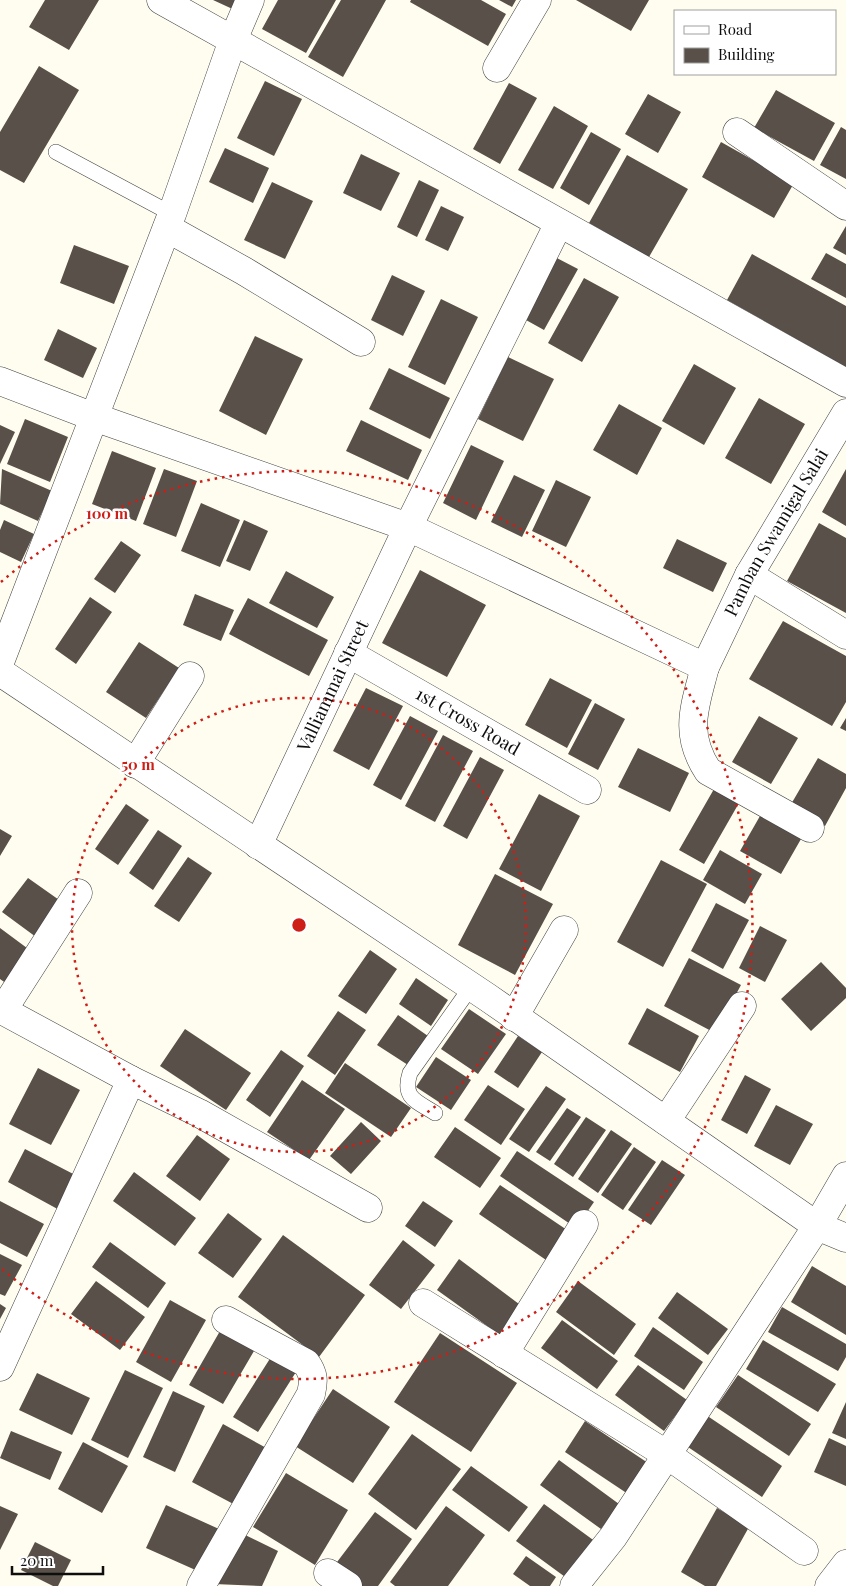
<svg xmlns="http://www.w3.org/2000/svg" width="846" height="1586" font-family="'Playfair Display',serif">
<rect width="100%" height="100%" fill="#fffdef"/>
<!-- building -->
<path fill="#585049" d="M45,0H99L69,50L29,27Z
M213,0H245L239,12Z
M278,0H336L306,53L262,29Z
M341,0H386L343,77L308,57Z
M411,0H481L506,14L488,46L410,2Z
M499,0H516L512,7Z
M576,0H649L631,31Z
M39,66L79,90L24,183L0,170V132Z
M265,81L302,99L274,156L237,138Z
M509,83L537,98L500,164L473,149Z
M776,90L835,123L814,161L754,128Z
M648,94L681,112L658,153L625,134Z
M554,106L588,126L553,189L518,170Z
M841,127L846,130V179L820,165Z
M591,132L621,149L589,205L560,188Z
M721,142L794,183L774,218L702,177Z
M225,148L269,168L253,203L209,182Z
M361,154L400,173L381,211L343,193Z
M627,155L688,189L649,257L589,223Z
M419,180L439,190L417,237L397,227Z
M272,182L313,201L285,259L244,240Z
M441,206L464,217L448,251L425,240Z
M846,226V255L833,248Z
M74,245L129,266L114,304L60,283Z
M826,253L846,264V298L811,279Z
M752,254L846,306V367L727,300Z
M551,255L578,269L544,330L517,315Z
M392,275L425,291L403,336L371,320Z
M584,278L619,297L582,362L548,343Z
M441,299L478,317L445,385L408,367Z
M58,329L97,348L83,378L44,360Z
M255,336L303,359L266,435L219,411Z
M508,357L554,379L523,441L478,419Z
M694,364L736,388L704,445L662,421Z
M389,368L450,398L430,439L369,409Z
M759,398L805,424L771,484L725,458Z
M619,404L662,428L637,475L593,450Z
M25,419L68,437L50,482L7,464Z
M361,420L422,450L408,480L346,451Z
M0,425L15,432L0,464Z
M471,445L504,461L476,520L443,503Z
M112,451L156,468L136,521L92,504Z
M2,469L52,491L38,521L0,504Z
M164,469L197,481L176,537L143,524Z
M846,469V526L822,512Z
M514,475L545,490L522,537L491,522Z
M556,480L591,497L566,547L532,531Z
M201,503L240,520L220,567L181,551Z
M4,520L34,534L21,562L0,552V530Z
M244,520L268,531L250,571L226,561Z
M819,523L846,538V613L787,581Z
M677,539L727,563L713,592L663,568Z
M121,541L141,555L115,593L94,579Z
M420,570L486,605L447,677L382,643Z
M286,571L334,597L317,628L269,603Z
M195,594L234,610L221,641L183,625Z
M90,597L112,612L76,664L55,649Z
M248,598L328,640L309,676L229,634Z
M783,621L846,656V702L832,726L749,679Z
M139,642L179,668L146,718L106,692Z
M550,678L592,700L567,748L525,725Z
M366,688L403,706L369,770L333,751Z
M595,703L625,719L598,770L568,754Z
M410,716L438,731L401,800L373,785Z
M759,716L798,738L771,784L732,762Z
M846,718V731L840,728Z
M443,735L473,751L435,822L405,806Z
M638,748L689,773L670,812L618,787Z
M480,757L504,770L467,839L443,826Z
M818,758L846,774V788L825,826L790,806Z
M714,789L739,803L704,864L679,850Z
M539,794L580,816L541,891L499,869Z
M126,804L149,820L118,865L95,849Z
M764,809L805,832L781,874L740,851Z
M0,829L12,836L0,856Z
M158,830L182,846L153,890L129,873Z
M720,850L762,874L745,904L703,880Z
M188,857L212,873L179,922L154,906Z
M661,860L707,884L663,967L617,942Z
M495,874L553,904L515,975L458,945Z
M28,878L62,902L36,937L2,912Z
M716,903L749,920L723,969L691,951Z
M760,926L787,940L765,982L739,968Z
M0,928L31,951L7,984L0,979Z
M370,950L397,969L366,1014L338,996Z
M689,958L741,985L715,1033L664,1006Z
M821,962L846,988V998L811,1031L781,999Z
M416,978L448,1000L431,1026L399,1004Z
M647,1008L699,1036L680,1072L628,1044Z
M469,1009L506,1034L478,1074L441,1049Z
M338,1011L366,1030L335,1075L307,1056Z
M398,1015L428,1036L408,1065L377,1045Z
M185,1029L251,1073L226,1110L160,1066Z
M518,1036L542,1052L518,1088L494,1072Z
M281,1050L304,1066L270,1117L246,1100Z
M436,1057L471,1080L451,1110L416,1087Z
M345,1063L411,1108L391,1137L325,1093Z
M38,1068L80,1090L51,1145L9,1124Z
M745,1075L771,1089L747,1134L721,1120Z
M302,1080L345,1109L309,1160L267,1132Z
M488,1085L525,1109L501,1145L464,1120Z
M546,1086L566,1099L529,1152L509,1139Z
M776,1105L813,1124L790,1165L754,1146Z
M567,1108L581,1117L550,1161L536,1152Z
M586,1117L606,1130L573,1177L554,1164Z
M361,1122L381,1141L351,1174L330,1156Z
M455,1127L501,1158L480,1188L434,1157Z
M611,1130L632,1144L598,1193L578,1179Z
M197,1135L230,1159L200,1201L166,1176Z
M634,1147L656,1162L623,1210L601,1195Z
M25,1149L81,1178L63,1212L8,1182Z
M517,1151L594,1202L576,1228L500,1176Z
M662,1160L685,1175L651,1225L628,1210Z
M134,1172L196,1218L175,1246L113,1201Z
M500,1185L570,1232L549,1262L479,1214Z
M0,1201L44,1224L27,1257L0,1243Z
M423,1201L453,1221L435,1247L405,1226Z
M228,1213L262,1239L233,1278L198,1253Z
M283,1235L365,1295L319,1357L238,1297Z
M403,1240L435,1265L401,1309L369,1285Z
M110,1242L166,1283L148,1308L92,1267Z
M0,1254L22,1265L5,1296L0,1294Z
M459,1259L523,1307L501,1336L437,1290Z
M812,1266L846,1286V1335L791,1302Z
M96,1281L145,1317L120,1350L71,1314Z
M578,1281L636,1324L614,1355L556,1312Z
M677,1292L728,1329L708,1355L658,1318Z
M170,1300L206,1320L171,1382L136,1362Z
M0,1304L6,1308L0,1319Z
M782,1307L846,1344V1357L838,1371L768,1332Z
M562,1320L618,1361L597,1389L541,1348Z
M653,1327L703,1362L684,1390L634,1356Z
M220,1331L254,1351L223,1404L189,1385Z
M440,1333L517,1383L471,1452L394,1402Z
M763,1340L836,1384L818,1412L746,1369Z
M271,1357L296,1372L258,1432L233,1417Z
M638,1365L687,1400L664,1431L615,1395Z
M125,1370L163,1388L128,1458L91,1440Z
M37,1373L90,1398L72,1435L19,1410Z
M738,1375L811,1424L789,1456L716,1407Z
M333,1389L390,1427L353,1483L295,1446Z
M173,1391L205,1406L175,1472L143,1457Z
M846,1402V1439L832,1433Z
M706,1415L782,1466L762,1497L685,1445Z
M585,1421L648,1463L628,1494L565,1452Z
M223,1424L270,1450L239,1507L192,1482Z
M11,1431L62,1452L50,1480L0,1458Z
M412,1434L461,1469L416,1530L368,1494Z
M829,1438L846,1446V1486L814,1472Z
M83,1442L128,1466L102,1513L58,1489Z
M559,1460L619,1504L601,1529L540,1485Z
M471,1466L528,1507L509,1532L452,1490Z
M286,1473L348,1510L315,1565L253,1527Z
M544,1504L600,1545L572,1582L516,1541Z
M166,1505L219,1529L200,1572L146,1548Z
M0,1506L18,1514L0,1550Z
M446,1506L485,1535L448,1586H395L390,1582Z
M717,1508L749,1527L716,1586H705L681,1572Z
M375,1512L412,1539L378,1586H353L331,1570Z
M239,1532L278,1551L262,1586L214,1584Z
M35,1542L71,1560L58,1586H53L21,1570Z
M526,1556L556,1577L550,1586H530L513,1574Z"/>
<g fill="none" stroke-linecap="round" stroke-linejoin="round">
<!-- service casing -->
<g stroke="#414141" stroke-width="16">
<path id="service" d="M56,152L172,214
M435,1113C416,1101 402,1098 410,1073L471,987"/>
</g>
<!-- minor casing -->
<g stroke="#414141" stroke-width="29">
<g id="minor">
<path d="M161,0L846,383"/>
<path d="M497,68L537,0"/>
<path d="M737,132L846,206"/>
<path d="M167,228L244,271L361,342"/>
<path d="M749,575L846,635"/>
<path id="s1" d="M348,653L587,790"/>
<path d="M0,662L172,214L233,40L250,0"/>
<path d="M705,667C695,706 683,733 708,771L810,828"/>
<path d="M0,672L487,997L817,1226L846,1238"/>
<path d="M135,764L190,676"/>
<path id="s2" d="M258,845L408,527L559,223"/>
<path d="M0,1009L131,1080L199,1113L368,1208"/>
<path d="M3,1010L78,893"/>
<path d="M514,1017L564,930"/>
<path d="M666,1121L742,1006"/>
<path d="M423,1303L666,1454L804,1551"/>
<path d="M504,1354L584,1224"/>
<path d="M0,1367L131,1080"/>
<path d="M328,1573L348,1586"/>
<path d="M201,1586L311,1394C314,1381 314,1374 306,1363L226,1320"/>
<path d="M574,1586L613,1537L817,1226L846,1176"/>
<path d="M829,1586L846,1564"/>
</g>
</g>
<!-- tertiary casing -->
<g stroke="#414141" stroke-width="29">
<g id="tertiary">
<path id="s3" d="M0,381L94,417L408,527L705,667L749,575L846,413"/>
</g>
</g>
<!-- service -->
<use href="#service" stroke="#fff" stroke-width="15"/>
<!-- minor -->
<use href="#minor" stroke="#fff" stroke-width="28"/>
<!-- tertiary -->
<use href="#tertiary" stroke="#fff" stroke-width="28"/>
</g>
<!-- distance rings -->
<g fill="none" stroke="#cd1e17" stroke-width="2.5" stroke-dasharray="2.5 5">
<circle cx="299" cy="925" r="227"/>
<path d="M1 582A454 454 0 1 1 1 1268"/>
</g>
<g text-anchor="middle" stroke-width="5" stroke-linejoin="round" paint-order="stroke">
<!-- street labels -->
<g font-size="18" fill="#0e0e0e" stroke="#fff">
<text dy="6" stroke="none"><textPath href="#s3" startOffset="914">Pamban Swamigal Salai</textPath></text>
<text dy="6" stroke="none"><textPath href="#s2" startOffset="176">Valliammai Street</textPath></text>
<text dy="6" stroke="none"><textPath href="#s1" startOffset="138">1st Cross Road</textPath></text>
</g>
</g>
<circle cx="299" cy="925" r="8" fill="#cd1e17" stroke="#fff" stroke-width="2.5"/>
<g font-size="15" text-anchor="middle" font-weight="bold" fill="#cd1e17" stroke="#fff" stroke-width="5" stroke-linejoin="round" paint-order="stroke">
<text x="107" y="519">100 m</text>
<text x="138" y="770">50 m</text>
</g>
<!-- legend -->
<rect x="674" y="10" width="162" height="65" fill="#ffffff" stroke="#9f9f9f"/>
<rect x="684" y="26" width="25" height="8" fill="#ffffff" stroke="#9f9f9f"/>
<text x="718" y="35" font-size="15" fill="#0e0e0e">Road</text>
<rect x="684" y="48" width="25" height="15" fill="#585049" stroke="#9f9f9f"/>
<text x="718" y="60" font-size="15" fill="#0e0e0e">Building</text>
<!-- scale -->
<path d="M12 1566v8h91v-8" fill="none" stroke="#0e0e0e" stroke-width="2.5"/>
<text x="20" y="1566" font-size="15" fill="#0e0e0e" stroke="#ffffff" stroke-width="4" paint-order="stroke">20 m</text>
</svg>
